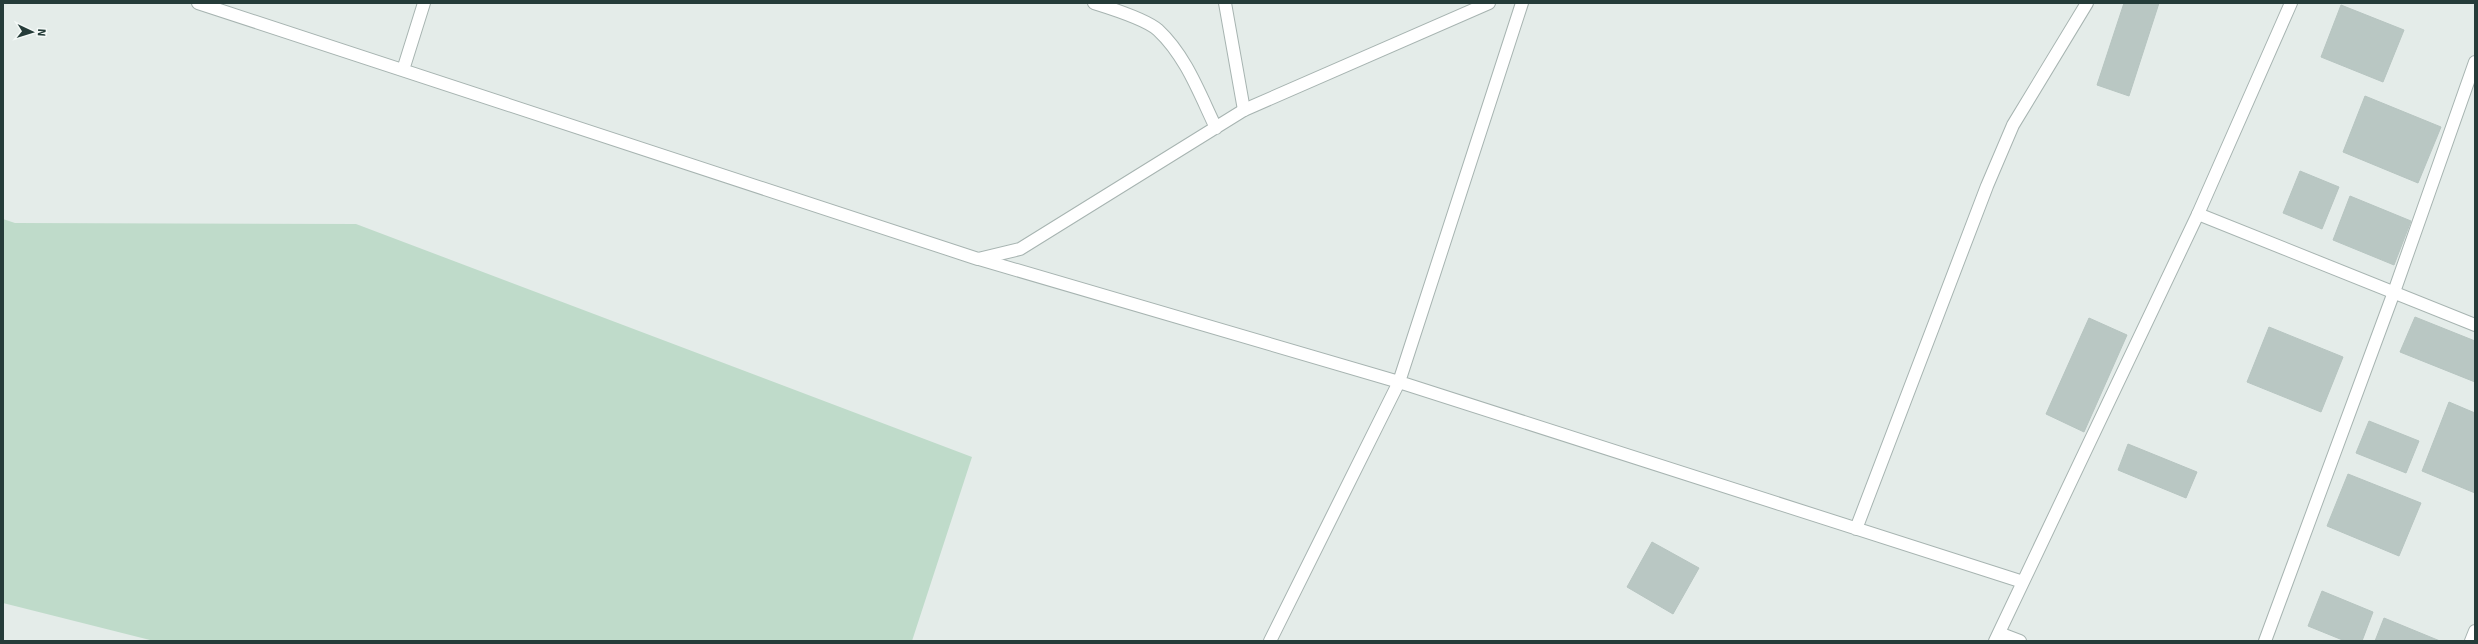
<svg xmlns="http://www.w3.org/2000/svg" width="2478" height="644" font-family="Signika,sans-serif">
<rect width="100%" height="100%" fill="#e4ece9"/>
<!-- grass -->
<path fill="#bfdbca" d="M3,219L15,223L356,224L972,457L912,641H154L3,603Z"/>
<!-- building -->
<path fill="#b9c7c3" stroke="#b7c5c1" d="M2124,3H2159L2129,96L2097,85Z
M2341,5L2404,30L2383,82L2321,57Z
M2365,96L2441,127L2418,183L2343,152Z
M2300,171L2339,187L2322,229L2283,213Z
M2350,196L2411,221L2394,265L2333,240Z
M2415,317L2475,341V382L2400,352Z
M2089,318L2127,335L2084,432L2046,414Z
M2269,327L2343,357L2321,412L2247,382Z
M2449,402L2475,413V493L2422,471Z
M2369,421L2419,441L2406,473L2356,453Z
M2128,444L2197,472L2186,498L2118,470Z
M2348,474L2421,503L2399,556L2327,526Z
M1652,542L1699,568L1673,614L1627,587Z
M2322,591L2373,612L2362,641H2345L2308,626Z
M2384,618L2440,641H2375Z"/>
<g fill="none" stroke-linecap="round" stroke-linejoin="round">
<!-- service casing -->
<g stroke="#a7b4b1" stroke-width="14">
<path id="service" d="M1225,3L1244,110"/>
</g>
<!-- minor casing -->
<g stroke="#a7b4b1" stroke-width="14">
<path id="minor" d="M198,3L978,259L1020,249L1244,110L1489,3
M1094,3C1110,8 1146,19 1158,30C1186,56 1200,95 1216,128
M403,70L424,3
M979,259L1399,382L2023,582
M1856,529L1987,186L2013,125L2087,3
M1999,633L2020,641
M1270,641L1399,382L1522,3
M1995,641L2198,214
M2265,641L2394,292L2475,62
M2471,641L2475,631"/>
</g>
<!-- tertiary casing -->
<g stroke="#a7b4b1" stroke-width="14">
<path id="tertiary" d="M2291,3L2198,214L2475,325"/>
</g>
<!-- service -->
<use href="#service" stroke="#fff" stroke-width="12"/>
<!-- minor -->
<use href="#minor" stroke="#fff" stroke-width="12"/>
<!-- tertiary -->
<use href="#tertiary" stroke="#fff" stroke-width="12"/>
</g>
<!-- border -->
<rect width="2478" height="644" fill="none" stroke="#253c39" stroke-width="8"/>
<!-- north arrow -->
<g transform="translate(32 32) rotate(94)" stroke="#f4f9f7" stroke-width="3" paint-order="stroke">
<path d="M0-3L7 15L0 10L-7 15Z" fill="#253c39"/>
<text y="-6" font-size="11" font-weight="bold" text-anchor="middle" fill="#253c39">N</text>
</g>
</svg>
